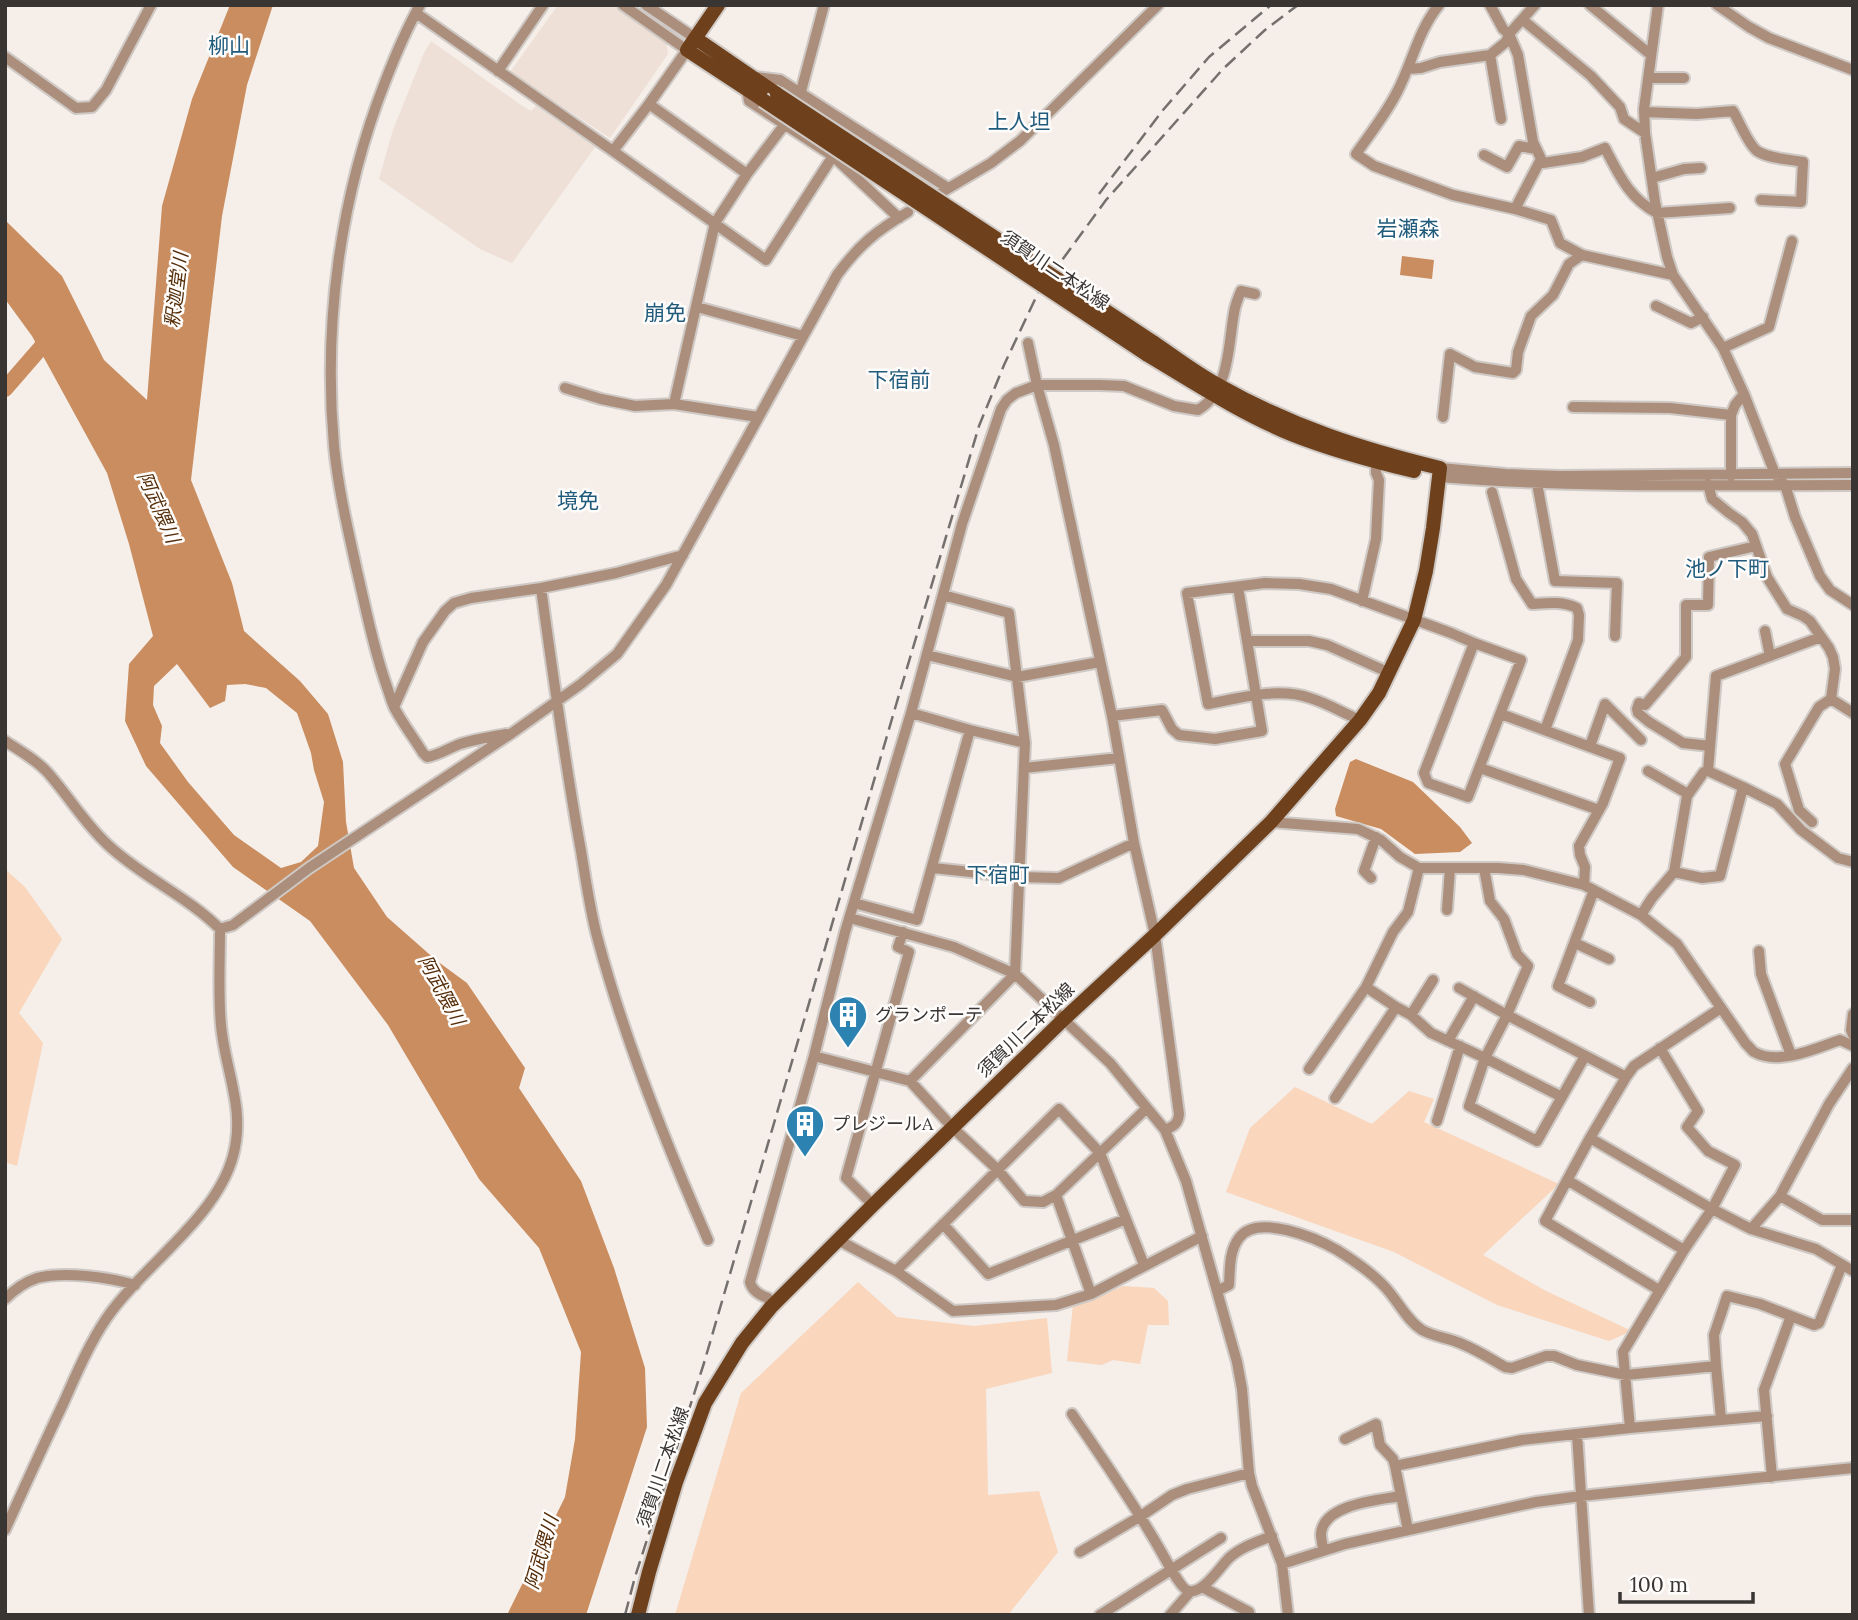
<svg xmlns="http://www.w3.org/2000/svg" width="1858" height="1620" font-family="Lora,'Noto Sans JP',serif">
<rect width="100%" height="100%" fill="#f5eee9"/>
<!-- built -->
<path fill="#eee0d6" d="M558,5H614L666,40L668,54L610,138L510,72Z
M431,41L521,105L531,111L536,106L595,147L512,263L480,249L379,179L393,130L424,53Z"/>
<!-- green -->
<path fill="#f9d6bc" d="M5,869L25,887L62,939L19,1013L43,1043L17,1166L5,1162Z
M1295,1087L1372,1124L1409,1091L1434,1099L1424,1122L1559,1184L1483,1255L1544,1290L1632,1331L1609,1341L1497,1305L1394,1252L1226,1192L1250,1128Z
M858,1282L897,1317L974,1326L1047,1318L1052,1373L986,1389L988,1495L1039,1491L1058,1552L1008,1615H675L741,1393Z
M1123,1286L1154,1288L1168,1301L1169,1325H1148L1140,1364L1113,1360L1102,1365L1067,1361L1073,1305L1095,1299Z"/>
<!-- water -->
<path fill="#c98d60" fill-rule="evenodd" d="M230,5H273L247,85L222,216L191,480L232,583L244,631L300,681L328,714L343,762L346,822L354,868L387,917L437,961L467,983L525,1068L519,1088L581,1181L614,1268L645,1368L647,1427L586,1615H507L565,1497L575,1439L581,1352L539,1248L479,1179L388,1025L310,921L233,867L146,766L125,721L129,664L153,636L129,544L107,473L32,336L5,299V220L62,276L104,360L147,400L162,206L192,99ZM177,664L210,708L225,701L227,685L245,684L266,688L297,713L311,753L314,770L324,802L318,846L301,862L281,868L234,835L188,782L160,743L162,726L153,705L154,686Z
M1402,256L1434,260L1432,279L1400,275Z
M1356,759L1413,782L1460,827L1472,843L1460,852L1415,854L1381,829L1336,816L1335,809L1350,762Z"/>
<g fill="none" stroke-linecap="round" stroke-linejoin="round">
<!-- river -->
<path stroke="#c98d60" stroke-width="16" d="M5,389L51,336"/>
<!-- minor casing -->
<g stroke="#cfc9c5" stroke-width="14">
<path id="minor" d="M420,5C406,30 395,56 385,82C340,197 323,323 334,446C338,488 348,530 357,571C366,609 373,647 386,684C389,692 391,701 395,709C403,724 414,738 423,753L427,757C439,755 449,748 460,744C475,739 491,737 506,734
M623,5L687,50L649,104L613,151L766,260L833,156
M646,5L695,38
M1439,5C1417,32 1412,65 1396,94C1385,115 1370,134 1356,154L1374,166L1453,195L1515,209L1541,159
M1490,5L1503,29L1509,34L1518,55L1533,142L1543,163L1582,157L1605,148C1619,175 1629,198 1657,213L1730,208
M1590,5L1651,55
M1658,5L1644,109L1645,133L1655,202L1667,257L1673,275L1723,348L1744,394L1775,474L1785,485L1795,517L1820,576L1830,590L1853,605
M1717,5L1749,27L1769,38L1853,70
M416,13L613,151
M1523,20L1591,76L1620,107L1624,119L1645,133
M1490,55L1501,119
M5,57L76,108L92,107L106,90L151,5
M1408,69L1421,68L1440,62L1490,55L1506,42L1509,34L1535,5
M498,71L543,5
M755,77L780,80L948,188
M1648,78H1684
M747,90L749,101L833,156L899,218
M800,95L824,5
M649,104L747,174
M1644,112L1697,114L1733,111C1739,121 1748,144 1757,151C1769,159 1789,159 1803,162L1801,202L1761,200
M1484,155L1507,167L1519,146L1536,149
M1652,178L1684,169L1701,168
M942,192L991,163L1020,141L1158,5
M1515,209L1551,220L1560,243L1582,255L1673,275
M1656,306L1691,323L1703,317
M697,307L803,336
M1028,343L1037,385L1054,445L1112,716L1134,843L1155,935L1179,1114C1178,1124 1174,1126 1165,1130
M1723,348L1769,327L1792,241
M565,388L601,399L635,406L674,404L758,417
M674,404L715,223L747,174L785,124
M1573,407L1670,408L1731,415
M1443,417L1450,354L1475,367L1513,373L1516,370L1518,352L1531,316L1553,295L1569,264L1582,255
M1440,468L1506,474L1561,476L1853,473
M1731,476V415L1735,405L1744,394
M1439,477C1576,488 1715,485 1853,485
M1537,483L1555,581L1617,583L1615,636
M1708,484L1712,499L1729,513L1742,522L1752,534L1767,577L1787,609L1803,616L1810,621L1829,648L1833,657L1835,669L1831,699L1819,707L1785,764L1799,810L1812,822
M1492,492L1516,579L1532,604C1547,603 1562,601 1577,608L1579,615L1578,640L1545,730
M541,588C553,676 565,764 581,851C586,881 590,911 598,940C625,1041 666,1144 708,1240
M1362,601L1376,539L1379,480L1376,473V462
M1765,631L1770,656
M1247,641H1309L1327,645L1390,673
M927,655L1017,677L1100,662
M1831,699L1853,713
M394,707L423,642L445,611L454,603L471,598L541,588L616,573L683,555
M911,713L970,730L1025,743
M1501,714L1620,758L1603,803L1579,846L1580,855L1585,867L1584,885
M1112,716L1162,710L1172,729L1179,735L1215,739L1262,731L1238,587
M1360,720C1343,713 1327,703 1310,698C1278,687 1240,698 1208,704L1187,593L1265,583L1299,584L1331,589L1451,633L1474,643L1424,773L1428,783L1468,797L1521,660L1474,643
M5,741C20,751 37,760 49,774C69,797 85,824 108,845C142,877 187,896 220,929C220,961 218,994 221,1025C225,1071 246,1109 233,1156C216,1219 142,1266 106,1319C88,1346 76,1375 63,1404C43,1446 24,1488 5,1530
M1590,746L1605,704L1641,740
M1710,746L1683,743L1649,722L1638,713L1637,709L1639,703L1645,705L1686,657V605H1708L1709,557L1756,546
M1024,768L1119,758
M1480,768L1599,810
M1648,771L1688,794
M1743,787L1777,804L1801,830L1838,858L1853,862
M1271,822L1358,829L1381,840L1400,857L1419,868H1498L1524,870L1584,885L1641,915L1677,944L1746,1044C1749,1046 1751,1050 1754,1052C1779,1066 1817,1048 1840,1040L1853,1046
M933,868L1018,877L1059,878L1134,843
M1484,868L1490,901L1504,919L1517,954L1528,966L1507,1015L1485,1058L1469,1106L1537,1141L1585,1056
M1674,872L1702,878L1720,876L1743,787L1708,771
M1371,878L1364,871L1376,837
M854,903L917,920L970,730
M1447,910L1450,868
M1641,915L1652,898L1674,872L1687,796L1704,772L1708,771L1716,676L1821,637
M850,918L954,947L1015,974L1110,1063L1165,1130L1186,1181L1237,1362L1242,1389L1249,1473L1252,1486L1282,1564L1288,1615
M220,929L233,925L309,868L512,733L581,684L617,654L666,585L837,275C859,245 876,231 908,212
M1575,943L1609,959
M1759,951L1761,974L1791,1055
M1459,988L1507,1015L1626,1077L1590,1138L1545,1221L1659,1290
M1590,1002L1558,986L1594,890
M1396,1007L1411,1015L1431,1033L1485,1058L1562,1097
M1853,1014L1851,1030L1853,1035
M1411,1015L1433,980
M1448,1041L1474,996
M814,1056L910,1081L1015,974L1025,743L1009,613L943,595
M1309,1069L1366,987
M1626,1077L1634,1066L1721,1008
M910,1081L953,1128L998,1170L1024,1201L1043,1202L1056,1195L1147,1108
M1335,1098L1396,1007L1366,987L1393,932L1408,912L1419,868
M1437,1121L1460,1046
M1590,1138L1712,1209L1751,1229L1816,1249L1853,1271
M1567,1180L1684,1250
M1056,1195L1091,1294
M1780,1196L1822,1220H1853
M873,1205L846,1178L909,952L898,947L903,932
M943,1224L988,1274L1126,1219
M1751,1229L1780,1196L1829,1104L1853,1068
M838,1240L896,1271L953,1311L1056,1305L1091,1294L1202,1236
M896,1271L1059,1109L1100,1153L1144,1265
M1217,1291L1229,1285C1230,1269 1229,1251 1239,1238C1257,1213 1316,1238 1337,1250C1353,1260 1371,1272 1384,1286C1397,1299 1406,1320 1422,1330C1434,1337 1450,1338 1462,1344C1477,1350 1491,1359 1505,1367L1512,1368L1546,1356H1554L1577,1365L1626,1375L1716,1366L1721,1419
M5,1299C14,1290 25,1282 37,1278C64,1271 108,1277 135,1285
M771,1307L768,1298C759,1295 752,1290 750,1282L814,1056L845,932L911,713L962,524L1001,409L1007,400L1016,393L1037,385H1100L1124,386L1174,406L1198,410C1230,391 1228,345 1234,313C1235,305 1238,298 1241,291L1255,294
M1716,1366L1714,1335L1727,1296L1760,1304L1791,1316
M1072,1414C1102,1458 1133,1502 1159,1548C1164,1556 1181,1590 1189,1591C1203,1594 1220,1567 1229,1558C1241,1547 1257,1542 1272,1536
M1630,1428L1623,1352L1684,1250L1712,1209L1735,1165L1708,1151L1687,1127L1698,1111L1660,1048
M1577,1434L1589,1615
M1345,1439L1376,1424L1380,1445L1393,1459L1395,1466
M1772,1477L1764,1390L1791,1316L1814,1325L1819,1323L1842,1265
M1408,1530L1395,1466L1522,1440L1630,1428L1767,1416
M1323,1551C1323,1546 1321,1539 1321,1534C1323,1504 1379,1500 1401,1496
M1080,1552L1141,1516L1172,1495L1187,1489L1249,1473
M1282,1564L1345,1544L1536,1502L1581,1496L1853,1468
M1202,1587L1249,1612L1248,1615
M1100,1615L1221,1538
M1170,1615L1190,1592"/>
</g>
<!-- major casing -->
<g stroke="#cfc9c5" stroke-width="18">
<path id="major" d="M718,5L687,50L763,100
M695,38L777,94
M1146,354C1193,382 1240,413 1291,434C1331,450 1372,461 1414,471
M638,1615L649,1572L676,1482L705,1403L742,1343L771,1307L873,1205L1064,1019L1155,935L1271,822L1360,720L1379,693L1414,620L1426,571L1433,528L1440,468C1361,449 1291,426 1220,386C1197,374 1175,357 1153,342"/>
</g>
<!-- minor -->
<use href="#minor" stroke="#ab8f7c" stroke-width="10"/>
<!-- major -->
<use href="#major" stroke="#6e401b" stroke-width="14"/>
<!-- rail -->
<path stroke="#74706d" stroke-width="2.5" stroke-dasharray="14 7" stroke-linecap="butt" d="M1099,194L1163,110L1209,57L1271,5
M625,1615L635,1577L704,1363L896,705L979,426L1004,365L1038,293L1106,200L1223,69L1265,30L1298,5"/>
<!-- major-bridge casing -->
<g stroke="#cfc9c5" stroke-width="18" stroke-linecap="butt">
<path id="major-bridge" d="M777,94L1153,342
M763,100L1146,354"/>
</g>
<!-- major-bridge -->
<use href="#major-bridge" stroke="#6e401b" stroke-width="14"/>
</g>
<!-- icons -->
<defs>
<g id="building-pin" transform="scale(2.0125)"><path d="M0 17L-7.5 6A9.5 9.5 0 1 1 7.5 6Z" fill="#2c83b2" stroke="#fefdfc"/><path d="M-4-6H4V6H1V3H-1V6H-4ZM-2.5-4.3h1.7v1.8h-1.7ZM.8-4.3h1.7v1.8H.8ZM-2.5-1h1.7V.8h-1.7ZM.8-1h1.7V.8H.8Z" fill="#fff"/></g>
</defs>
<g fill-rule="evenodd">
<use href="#building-pin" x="848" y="1015"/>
<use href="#building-pin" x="805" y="1124"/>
</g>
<g text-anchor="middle" stroke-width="5" stroke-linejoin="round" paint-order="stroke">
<!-- street labels -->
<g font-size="18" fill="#383533" stroke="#fefdfc">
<text transform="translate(1055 270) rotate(34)" y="6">須賀川二本松線</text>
<text transform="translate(1026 1030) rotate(-44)" y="6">須賀川二本松線</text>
<text transform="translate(663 1467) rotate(-71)" y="6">須賀川二本松線</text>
</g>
<!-- poi labels -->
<g font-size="18" fill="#383533" stroke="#fefdfc" text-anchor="start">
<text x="875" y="1021">グランポーテ</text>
<text x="832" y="1130">プレジールA</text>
</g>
<!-- water labels -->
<g font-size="19" font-style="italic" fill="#552d09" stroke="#fefdfc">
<text transform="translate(176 290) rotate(-83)" y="7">釈迦堂川</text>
<text transform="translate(159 507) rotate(66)" y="7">阿武隈川</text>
<text transform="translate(442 990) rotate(62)" y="7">阿武隈川</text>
<text transform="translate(541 1552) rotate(-74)" y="7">阿武隈川</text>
</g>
<!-- quarter labels -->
<g font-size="21" fill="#215b7c" stroke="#fefdfc">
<text x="229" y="53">柳山</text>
<text x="1019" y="129">上人坦</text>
<text x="1408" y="236">岩瀬森</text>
<text x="665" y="320">崩免</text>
<text x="899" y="387">下宿前</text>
<text x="578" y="508">境免</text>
<text x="1727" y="576">池ノ下町</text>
<text x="998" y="882">下宿町</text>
</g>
</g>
<!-- border -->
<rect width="1858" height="1620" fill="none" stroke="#383533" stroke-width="14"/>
<!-- scale -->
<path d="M1620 1592v10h133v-10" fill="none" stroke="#383533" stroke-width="3.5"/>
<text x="1630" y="1592" font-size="21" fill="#383533" stroke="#fefdfc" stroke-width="5" paint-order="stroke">100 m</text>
</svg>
